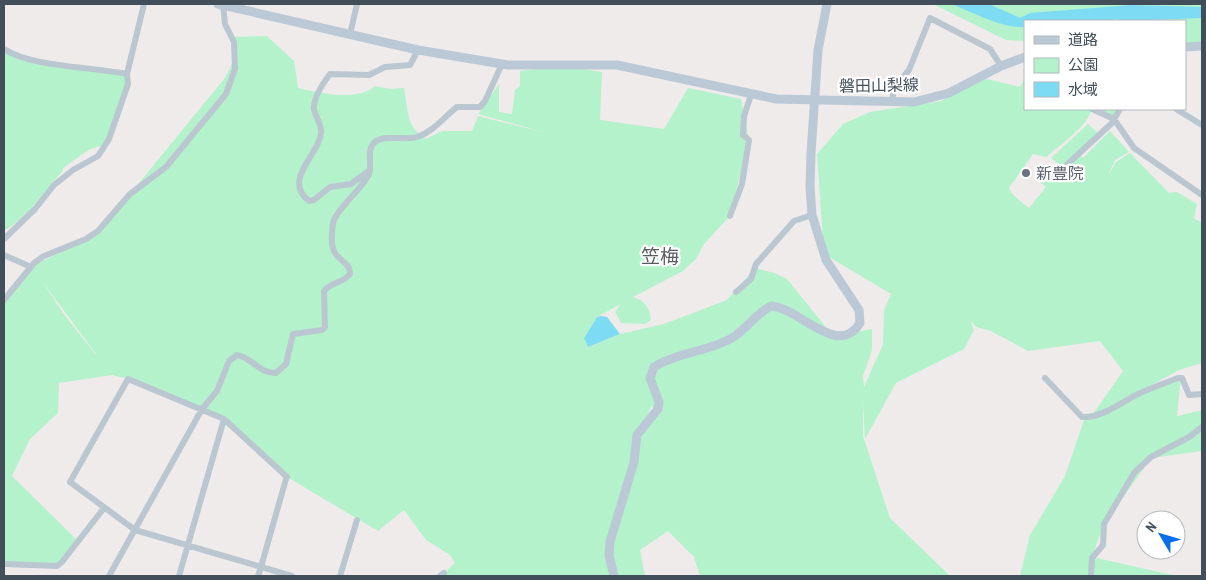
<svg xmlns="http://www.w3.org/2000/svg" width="1206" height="580" font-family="'Archivo Narrow','Noto Sans JP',sans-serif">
<rect width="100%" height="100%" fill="#efebeb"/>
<!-- green -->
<path fill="#b4f2cb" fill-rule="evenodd" d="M933,4H1202V45L1185,46V21H1025V41L1006,40Z
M267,36L294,61L298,88C319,93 358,102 375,86L390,89L404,88C408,110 406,127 426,139L442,131H472L478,116L543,132L478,114L499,84V112L512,114L515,90L520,86V71L563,66L602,72L600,120L664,129L688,88L741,99L749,140L730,216L704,244L696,259L683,271L633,297C645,301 650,308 651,320L645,324L621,323L615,312L621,304L597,317L584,338L588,347L620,334L664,324L727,300L755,268L774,273L787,279L833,336L872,329V350L863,376L864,387L883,344L884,310L891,294L824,254L817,154L843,124L870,112L941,101L979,77L1020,87L1025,78V109H1119L1114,118L1092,109C1086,128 1061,144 1046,157L1033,154L1009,188L1013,195L1029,208L1046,187L1037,180L1058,173L1063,168L1051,158L1088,124L1098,133L1079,153L1083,158L1110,131L1129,152L1115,160L1107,177L1116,162L1130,153L1169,193L1177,192L1197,204L1194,218L1202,223V363L1179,370L1108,409L1181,377L1177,416L1202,410V451L1151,458L1104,524L1092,557L1177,576H1020L1030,535L1065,476L1085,417H1091L1123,371L1100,341L1028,351L991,331L976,327L970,320L974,330L964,349L896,383L865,439L863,403V436L890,518L950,576H700L694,557L668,531L640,550L645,576H447L444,573L455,563L450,555L426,540L404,510L378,531L287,477L213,414L128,379L112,375L59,383L58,413L30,439L12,476L76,539L57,566L4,564V296L31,267L86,239L120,206L225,78L236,55L232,37ZM42,281L96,354V355L63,313ZM652,405L654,415L637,439Z
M4,49L32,59L127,74V89L105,145L90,149L63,168V171C43,192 29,216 4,231Z"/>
<!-- water -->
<path fill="#7ddcf3" d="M952,4H989L1020,18L1030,13L1131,5L1202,7V18L1125,21L1098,16L1025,21V27C1004,29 971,12 952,4Z
M601,316L607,317L620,334L588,347L584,338L597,317Z"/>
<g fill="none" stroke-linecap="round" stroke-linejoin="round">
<!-- river -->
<path stroke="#7ddcf3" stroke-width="10" d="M1042,18L1110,16"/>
<!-- street -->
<path stroke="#bac6d0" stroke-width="6" d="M350,34L357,4
M4,49C31,67 94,67 127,74
M892,101L894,88L909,70L930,18L990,49L1001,66
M1092,109L1114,119L1134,148L1202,195
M1176,109L1202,125
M370,170L351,184L330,187L314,200L309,201C281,179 321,154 321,131C321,123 315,116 314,109C313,98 324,82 330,74L369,75L385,67L410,65L418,50
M1058,173L1112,123L1120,109
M730,216L742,184L749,140L743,135L744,116L751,95
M4,239L35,209L54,185L73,170L98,156L102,150L109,139L128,84L127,74L144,4
M4,255L31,267
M736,292L751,279L756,264L794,221L812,215
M4,300L34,263L44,256L86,239L98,231L130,194L166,167L226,94L235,69L234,42L225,24L223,4
M1045,378L1082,417C1102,418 1120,403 1138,394C1151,388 1165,383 1178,378H1182L1189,395L1202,394
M4,564L57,566L62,562L104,508
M109,576L202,409L217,391L229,361L237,355C251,357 260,374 276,373L286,364L293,334L322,330L325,327L324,291C331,282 343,283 350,274C351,264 340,261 335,253C330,246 332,232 333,223C334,212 363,188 369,174C373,165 366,153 373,144C382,133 405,141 417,137C433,132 444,117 457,107H480L485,101L502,64
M179,576L224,419
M258,576L261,567L286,479L287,477L224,419L128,379L70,482L135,530L292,576
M340,576L357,520
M440,576L444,573
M1091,576L1092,558L1103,545L1104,524L1134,473L1151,457L1189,437L1202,427"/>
<!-- secondary -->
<path stroke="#bbc9d7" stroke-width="9" d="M218,4L418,50L508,65H617L776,99L914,102L949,93L1001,66L1025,57
M1185,47L1202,46
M614,576L609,555L610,542L634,462L637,435L658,409L659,402L650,378L654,367C678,352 710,351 732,338C747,329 755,314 771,306C800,308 838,359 860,323L859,310L826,260L812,215L810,187L811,153L818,50L827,4"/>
</g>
<!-- markers -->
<circle fill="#6b7280" stroke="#fff" stroke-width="2" cx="1026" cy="173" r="5"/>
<g text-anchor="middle" stroke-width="4.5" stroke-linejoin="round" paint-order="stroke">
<!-- street labels -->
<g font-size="16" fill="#424f5a" stroke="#fff">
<text transform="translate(879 85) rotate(-1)" y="6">磐田山梨線</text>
</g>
<!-- worship labels -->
<g font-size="16" fill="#5b616d" stroke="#fff" text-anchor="start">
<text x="1036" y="179">新豊院</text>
</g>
<!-- quarter labels -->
<g font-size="19" fill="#585c61" stroke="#fff">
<text x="660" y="263">笠梅</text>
</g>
</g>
<!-- border -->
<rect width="1206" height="580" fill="none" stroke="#424f5a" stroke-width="10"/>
<!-- legend -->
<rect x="1024" y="20" width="162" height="90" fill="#ffffff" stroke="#b3b9bd"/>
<rect x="1034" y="36" width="25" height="8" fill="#bbc9d7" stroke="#b3b9bd"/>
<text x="1068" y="45" font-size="15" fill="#424f5a">道路</text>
<rect x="1034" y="58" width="25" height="15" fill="#b4f2cb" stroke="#b3b9bd"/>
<text x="1068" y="70" font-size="15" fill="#424f5a">公園</text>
<rect x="1034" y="82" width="25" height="15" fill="#7ddcf3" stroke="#b3b9bd"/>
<text x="1068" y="95" font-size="15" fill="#424f5a">水域</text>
<!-- north arrow -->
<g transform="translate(1161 535) rotate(308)"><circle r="24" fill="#ffffff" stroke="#b3b9bd"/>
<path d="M0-4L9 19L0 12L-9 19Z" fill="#096eea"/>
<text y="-8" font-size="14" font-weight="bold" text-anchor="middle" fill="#424f5a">N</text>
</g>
</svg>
